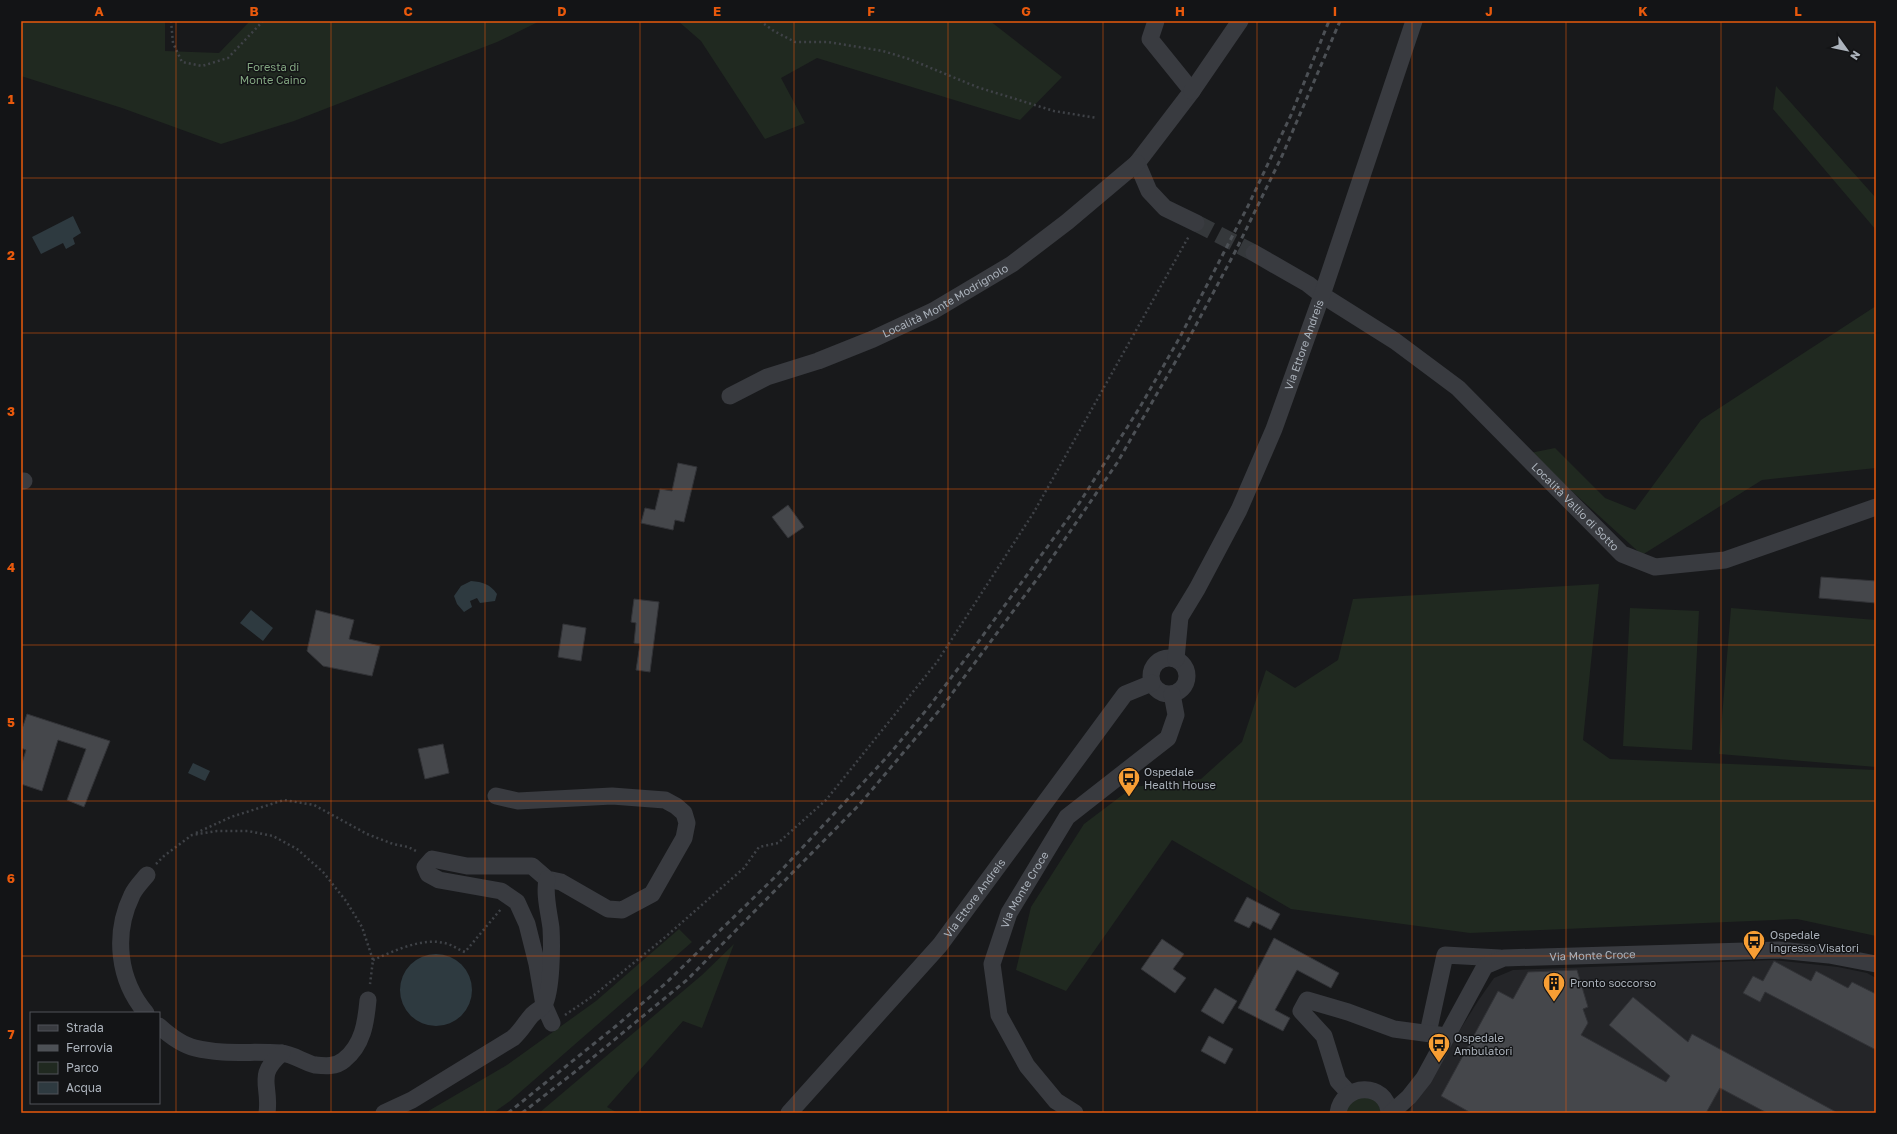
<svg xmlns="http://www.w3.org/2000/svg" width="1897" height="1134" font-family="'Golos Text',sans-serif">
<rect width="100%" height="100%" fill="#18191b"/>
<!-- built -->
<path fill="#242528" d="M1774,960L1838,967L1867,973L1876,978V1113H1408L1478,1001L1494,978L1513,970Z"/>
<!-- green -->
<path fill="#202920" d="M21,21H165V51L219,53L250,21H540L497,42L294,121L221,144L122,108L21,76Z
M678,21H990L1062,77L1020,120L817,58L781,78L805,123L765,139L701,41Z
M1776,86L1876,198V230L1773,109Z
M1876,306V468L1762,480L1642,555L1530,453L1555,448L1605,498L1635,510L1701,420Z
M1599,584L1583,740L1610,759L1876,770V936L1797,919L1470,933L1291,909L1172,840L1066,991L1016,970L1031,907L1084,824L1133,787L1201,779L1242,742L1266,670L1295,688L1338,660L1353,599Z
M1630,608L1699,611L1692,750L1623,746Z
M1731,608L1876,620V767L1719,754Z
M679,929L692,942L510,1101L493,1113H425L507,1065L596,1001Z
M734,944L702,1028L683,1021L607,1107L618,1113H539L702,975Z
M1361,1096L1376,1100L1382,1113H1345L1348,1104Z"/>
<!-- water -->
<path fill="#2e3a40" d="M73,216L81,233L73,238L75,244L66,249L63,243L41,254L32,237Z
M471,581C483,582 490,584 497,594L495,601L480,603L477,598L470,601L472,607L464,612L457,604L454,596L461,586Z
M251,610L273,628L263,641L240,623Z
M193,763L210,771L205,781L188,773Z
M400 990a36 36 0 1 1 72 0a36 36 0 1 1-72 0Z"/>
<!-- building -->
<path fill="#45474b" stroke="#323337" d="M678,463L697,467L684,522L675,520L673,530L641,523L645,508L655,510L660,489L672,491Z
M788,505L804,527L788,538L772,517Z
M1821,577L1876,581V603L1819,598Z
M634,599L659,602L650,672L636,670L640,644L634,643L636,623L631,622Z
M316,610L354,620L349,639L380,646L372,676L323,666L307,651Z
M563,624L586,628L581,661L558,657Z
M27,714L110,741L84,807L67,800L86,749L58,740L42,791L21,784V766L26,750L21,748V732Z
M443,744L449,773L425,779L418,749Z
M1247,897L1280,914L1271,930L1253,921L1249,928L1234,921Z
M1274,938L1339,973L1331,988L1297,970L1275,1010L1290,1018L1283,1031L1238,1008Z
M1162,939L1184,954L1173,969L1186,978L1175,993L1141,969Z
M1774,961L1811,981L1816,971L1848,988L1852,982L1876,994V1050L1765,992L1760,1002L1743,993L1753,976L1763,981Z
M1577,970L1588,1007L1583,1009L1588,1023L1581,1035L1666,1082L1670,1076L1609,1025L1633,997L1688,1042L1692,1034L1838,1113H1767L1720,1088L1706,1113H1471L1441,1096L1498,991L1513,999L1528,972Z
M1215,988L1237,1001L1223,1024L1201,1011Z
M1209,1036L1233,1049L1225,1064L1201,1051Z"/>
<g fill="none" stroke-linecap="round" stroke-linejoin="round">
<!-- minor-tunnel -->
<path stroke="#35383b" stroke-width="17" stroke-dasharray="17 8" stroke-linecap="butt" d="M1196,223L1254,253"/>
<!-- path -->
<path stroke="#3f4247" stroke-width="2.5" stroke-dasharray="2 3" stroke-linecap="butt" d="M171,21L173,43L182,62L202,66L228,58L263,21
M760,21L774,31L795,42H828L883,51L909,59L977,87L1054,111L1097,118
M196,833L231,817L284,800L314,805L367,834L393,844L408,847L418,852
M156,864L164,856L192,835L217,831H248L273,836L297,849L323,872L346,901L362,927L373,960L370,984
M373,960C394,951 424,936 448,944C454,946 459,950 465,952L501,909
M565,1015L593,996L663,939L744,868L759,847L778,843L826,800L937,662L1034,512L1189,236"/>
<!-- minor -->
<g stroke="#393b40" stroke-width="17">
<path d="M1156,21L1150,39L1192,91L1137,163L1149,191L1165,208L1196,223"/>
<path d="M1192,91L1240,21"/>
<path id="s1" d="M1254,253L1308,284L1322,295L1395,341L1458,388L1622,554L1655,567L1725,560L1876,507"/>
<path id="s2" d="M730,396L767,377L818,361L873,339L933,311L1012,264L1067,222L1137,163"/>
<path d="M21,481H24"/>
<circle cx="1169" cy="676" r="18"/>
<path id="s3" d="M1176,659L1180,617L1197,589L1239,510L1274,429L1322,295L1414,21"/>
<path d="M496,796L518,801L612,796L665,800L676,806L684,813L687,823L684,838L652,894L622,910L608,909L561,882L547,879L532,866H467L432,859L425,867L428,874L439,880L501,891L517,902L527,924L537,964L544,1005L552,1023"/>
<path d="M146,1013C118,980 113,934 132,895C135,888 142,881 147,875"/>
<path d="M159,1026C169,1035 182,1045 195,1048C223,1055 252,1051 281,1053C293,1054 303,1062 315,1065C325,1066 336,1067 344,1060C363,1045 366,1022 368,1000"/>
<path d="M1428,1033L1445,955L1500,958"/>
<path d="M1349,1093L1338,1081L1324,1036L1301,1011L1307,1000L1348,1012L1394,1029L1446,1036"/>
<path d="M267,1113C271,1085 255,1076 282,1053"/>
<path d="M384,1113L412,1100L513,1038C521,1031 525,1023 532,1015C536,1011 541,1009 544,1005C552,990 552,945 551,928C549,912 544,895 547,879"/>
<path id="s4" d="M789,1113L940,945L1125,694L1152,683"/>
<path id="s5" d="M1075,1113L1056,1101L1027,1066L999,1015L992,964L1009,913L1067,817L1168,738L1176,715L1172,694"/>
<path d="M1338,1113C1342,1083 1387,1081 1389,1113"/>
<path id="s6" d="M1391,1113L1409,1097L1424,1078L1485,966L1504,958L1779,950L1829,955L1876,964"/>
</g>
<!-- rail -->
<path stroke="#4c5055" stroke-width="3" stroke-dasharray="5 4" stroke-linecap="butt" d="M508,1113L616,1026L666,983L775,877L887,757L928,708L976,645L1080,502L1140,407L1180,337L1248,206L1291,115L1329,21
M522,1113L585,1064L688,979L859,805L942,707L1043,571L1117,463L1188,340L1236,250L1282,156L1340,21"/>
</g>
<!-- grid -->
<path fill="none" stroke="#e8590c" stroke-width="1" stroke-opacity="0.55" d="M176,21V1113M331,21V1113M485,21V1113M640,21V1113M794,21V1113M948,21V1113M1103,21V1113M1257,21V1113M1412,21V1113M1566,21V1113M1721,21V1113M21,178H1876M21,333H1876M21,489H1876M21,645H1876M21,801H1876M21,956H1876"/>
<!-- icons -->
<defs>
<g id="bus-pin" transform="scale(1.15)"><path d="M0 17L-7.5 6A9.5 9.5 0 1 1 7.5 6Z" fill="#f79e34" stroke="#131416"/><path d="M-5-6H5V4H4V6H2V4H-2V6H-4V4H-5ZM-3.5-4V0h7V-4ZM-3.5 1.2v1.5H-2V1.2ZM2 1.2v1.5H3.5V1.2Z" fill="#111"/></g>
<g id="building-pin" transform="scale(1.15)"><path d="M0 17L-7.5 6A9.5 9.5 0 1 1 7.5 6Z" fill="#f79e34" stroke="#131416"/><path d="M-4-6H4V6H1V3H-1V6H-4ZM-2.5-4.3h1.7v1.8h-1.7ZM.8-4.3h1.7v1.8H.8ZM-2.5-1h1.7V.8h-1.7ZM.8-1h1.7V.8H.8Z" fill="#111"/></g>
</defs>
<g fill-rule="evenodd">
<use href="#bus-pin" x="1129" y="778"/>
<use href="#bus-pin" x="1754" y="941"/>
<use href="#building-pin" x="1554" y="983"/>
<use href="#bus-pin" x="1439" y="1044"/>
</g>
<g text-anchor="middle" stroke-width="3" stroke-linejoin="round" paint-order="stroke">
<!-- park labels -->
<g font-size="11" fill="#83a681" stroke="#131416">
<text x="273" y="71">Foresta di<tspan x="273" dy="13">Monte Caino</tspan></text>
</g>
<!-- street labels -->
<g font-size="11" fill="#abb2bb" stroke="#131416">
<text dy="4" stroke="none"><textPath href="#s2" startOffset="236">Località Monte Modrignolo</textPath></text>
<text dy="4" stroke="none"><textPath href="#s3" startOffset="342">Via Ettore Andreis</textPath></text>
<text dy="4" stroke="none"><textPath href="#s1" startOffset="412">Località Vallio di Sotto</textPath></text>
<text dy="4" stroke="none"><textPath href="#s5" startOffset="259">Via Monte Croce</textPath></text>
<text dy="4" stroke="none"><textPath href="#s4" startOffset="284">Via Ettore Andreis</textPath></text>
<text dy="4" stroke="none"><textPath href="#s6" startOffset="285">Via Monte Croce</textPath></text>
</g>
<!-- poi labels -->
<g font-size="11" fill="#abb2bb" stroke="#131416" text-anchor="start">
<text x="1144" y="776">Ospedale<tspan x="1144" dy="13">Health House</tspan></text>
<text x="1770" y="939">Ospedale<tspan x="1770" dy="13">Ingresso Visatori</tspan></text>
<text x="1570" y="987">Pronto soccorso</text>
<text x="1454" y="1042">Ospedale<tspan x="1454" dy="13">Ambulatori</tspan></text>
</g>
</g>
<!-- border -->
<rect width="1897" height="1134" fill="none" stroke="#131416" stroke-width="44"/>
<!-- legend -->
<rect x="30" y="1012" width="130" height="92" fill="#131416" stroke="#505358"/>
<rect x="38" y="1025" width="20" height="6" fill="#393b40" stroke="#505358"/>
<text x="66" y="1032" font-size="12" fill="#abb2bb">Strada</text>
<rect x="38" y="1045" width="20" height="6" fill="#4c5055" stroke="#505358"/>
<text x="66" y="1052" font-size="12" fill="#abb2bb">Ferrovia</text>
<rect x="38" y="1062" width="20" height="12" fill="#202920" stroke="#505358"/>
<text x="66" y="1072" font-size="12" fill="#abb2bb">Parco</text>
<rect x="38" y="1082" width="20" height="12" fill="#2e3a40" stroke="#505358"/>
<text x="66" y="1092" font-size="12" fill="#abb2bb">Acqua</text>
<!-- north arrow -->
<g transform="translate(1847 50) rotate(123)" stroke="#131416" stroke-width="3" paint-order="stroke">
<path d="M0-3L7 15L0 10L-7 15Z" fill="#abb2bb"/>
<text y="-6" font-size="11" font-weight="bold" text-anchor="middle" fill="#abb2bb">N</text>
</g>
<rect x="22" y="22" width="1853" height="1090" fill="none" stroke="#e8590c" stroke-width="1.5"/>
<g font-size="13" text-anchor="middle" font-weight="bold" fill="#e8590c">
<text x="99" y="16">A</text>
<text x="254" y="16">B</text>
<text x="408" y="16">C</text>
<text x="562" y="16">D</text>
<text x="717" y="16">E</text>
<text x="871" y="16">F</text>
<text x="1026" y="16">G</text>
<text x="1180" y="16">H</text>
<text x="1335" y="16">I</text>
<text x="1489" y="16">J</text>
<text x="1643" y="16">K</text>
<text x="1798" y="16">L</text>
<text x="11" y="104">1</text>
<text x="11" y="260">2</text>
<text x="11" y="416">3</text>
<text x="11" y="572">4</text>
<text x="11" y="727">5</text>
<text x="11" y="883">6</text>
<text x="11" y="1039">7</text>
</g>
</svg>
